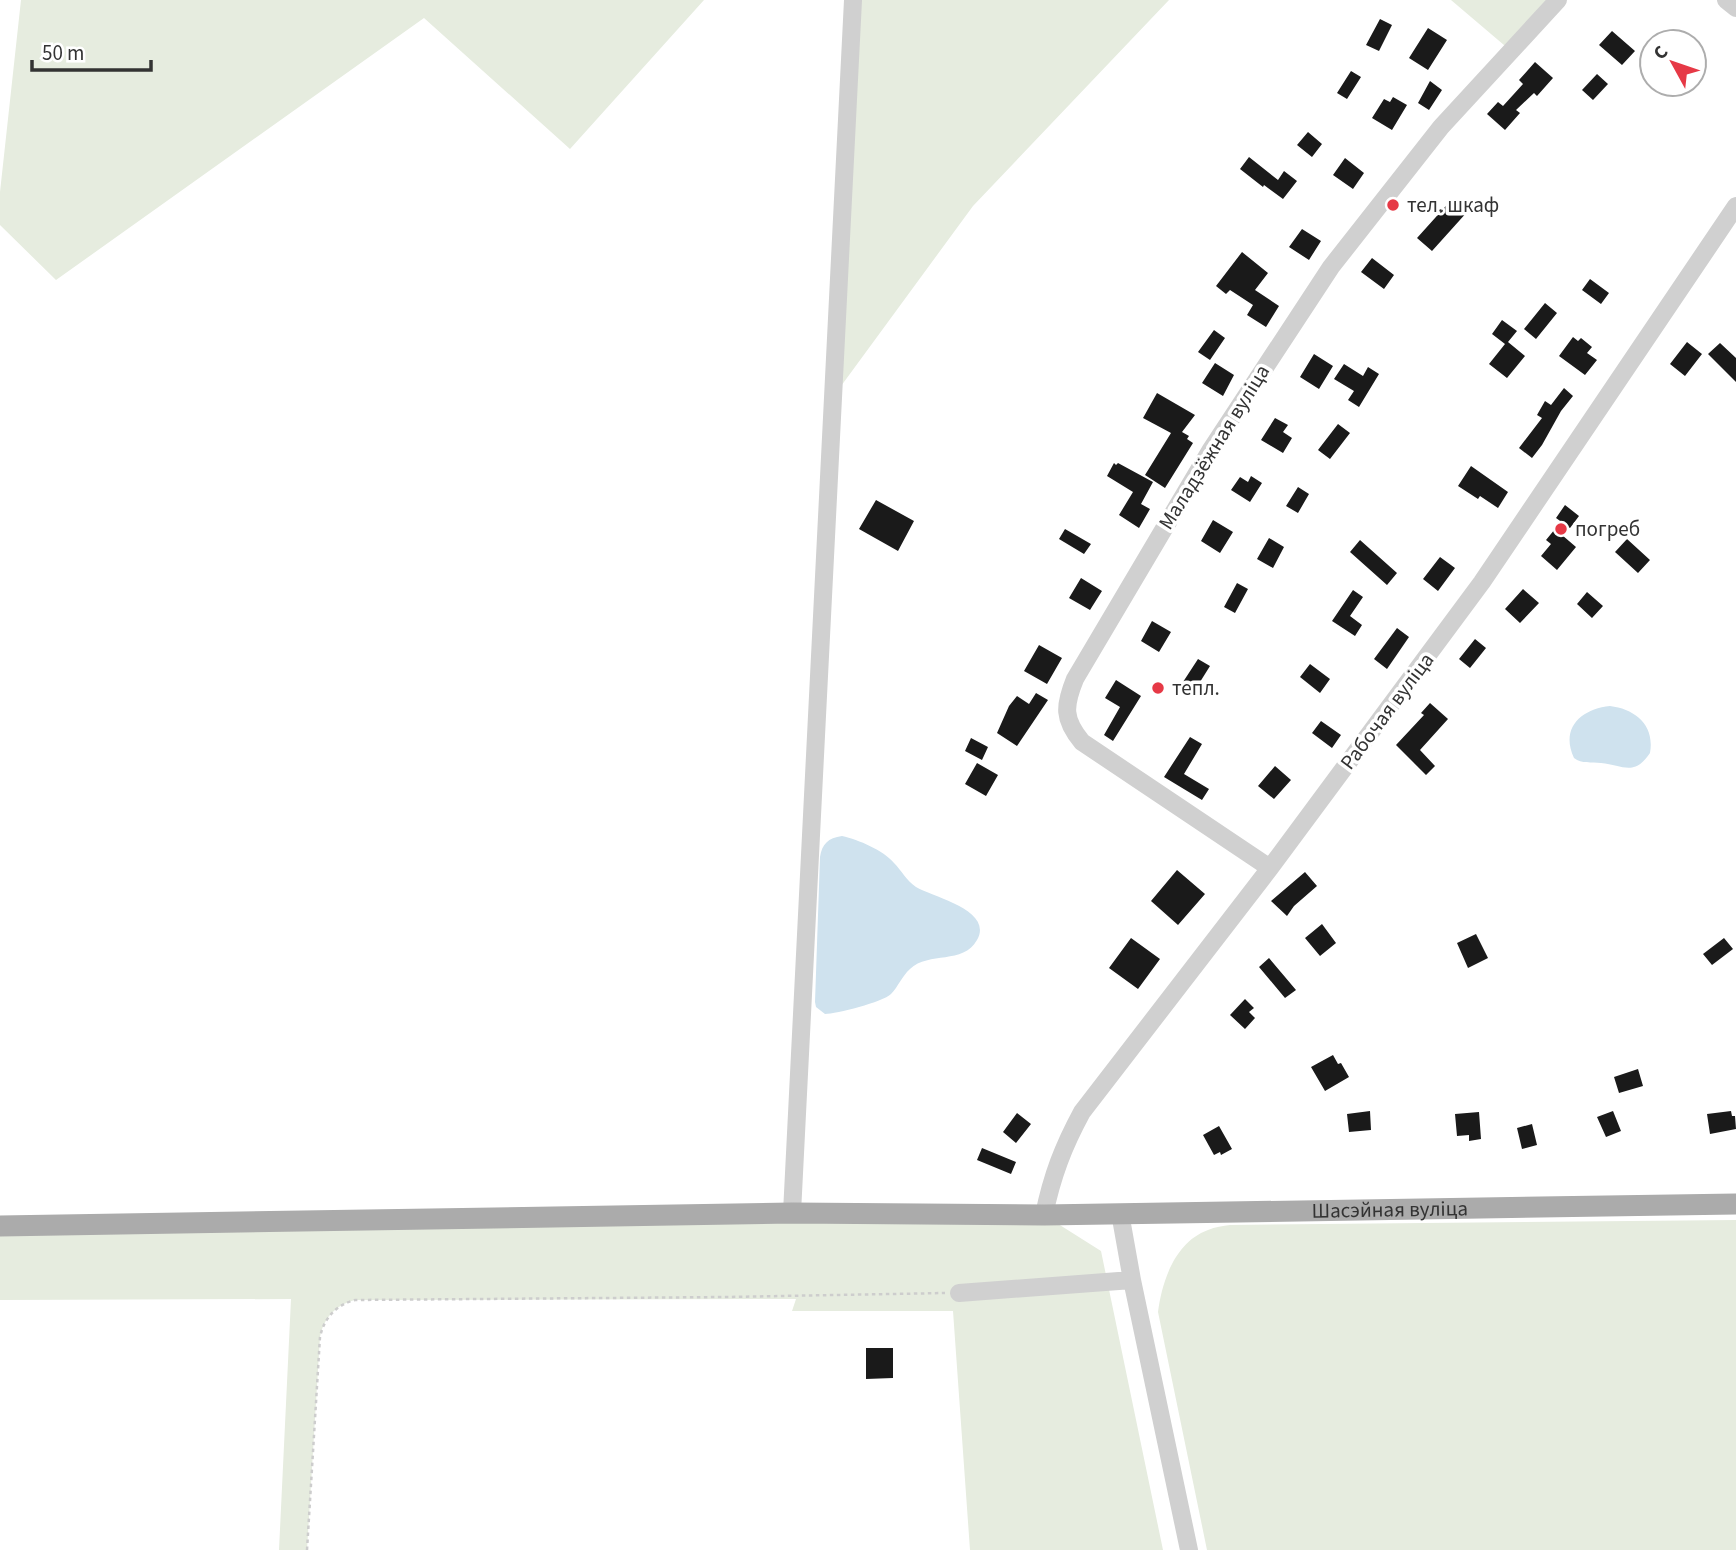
<svg xmlns="http://www.w3.org/2000/svg" width="1736" height="1550" font-family="'Source Sans 3',sans-serif">
<rect width="100%" height="100%" fill="#fff"/>
<!-- green -->
<path fill="#e6ecdf" d="M21,0H704L570,149L424,18L56,280L0,225V192Z
M853,0H1169L973,206L833,397Z
M1451,0H1558L1511,51Z
M1044,1215L1101,1251L1163,1550H970L953,1311H792L796,1299L355,1300C336,1305 324,1317 320,1337L307,1550H279L291,1299L0,1300V1226Z
M1736,1220V1550H1207L1158,1312C1162,1281 1175,1242 1208,1230C1215,1227 1223,1226 1230,1225Z"/>
<!-- water -->
<path fill="#cfe2ee" d="M1610,706C1635,709 1655,725 1650,753C1634,777 1623,765 1601,763C1591,762 1582,764 1574,758C1560,728 1581,709 1610,706Z
M842,836C859,840 883,850 894,863C902,871 906,880 916,887C933,897 994,910 977,940C963,965 929,951 910,969C902,976 898,987 891,994C883,1002 836,1014 825,1014L816,1007L815,1002L820,857C822,844 828,838 842,836Z"/>
<!-- building -->
<path fill="#1a1a1a" d="M1380,19L1392,25L1379,51L1366,45Z
M1428,28L1447,40L1428,70L1409,58Z
M1612,31L1635,51L1622,65L1599,45Z
M1535,62L1553,78L1537,96L1534,93L1516,110L1520,113L1505,130L1487,114L1498,102L1503,106L1523,84L1519,80Z
M1351,71L1361,77L1347,99L1337,93Z
M1597,74L1608,84L1593,100L1582,90Z
M1430,81L1442,90L1429,110L1418,103Z
M1393,97L1407,105L1392,130L1372,118L1384,99L1390,102Z
M1308,132L1322,144L1312,157L1297,145Z
M1249,157L1278,180L1284,171L1297,181L1283,199L1264,185L1263,187L1240,169Z
M1345,158L1364,173L1353,189L1333,175Z
M1453,198L1468,211L1432,251L1417,238Z
M1302,229L1321,241L1309,260L1289,247Z
M1242,252L1268,273L1255,290L1279,306L1266,327L1247,315L1253,305L1230,290L1226,294L1216,286Z
M1372,258L1394,275L1384,289L1361,272Z
M1590,279L1609,293L1601,304L1582,290Z
M1545,303L1557,313L1536,339L1524,329Z
M1502,320L1517,331L1508,342L1525,356L1507,378L1489,364L1505,344L1492,334Z
M1214,330L1225,338L1210,360L1198,352Z
M1573,337L1578,341L1581,338L1592,347L1587,353L1597,360L1585,375L1559,356Z
M1687,342L1702,354L1685,376L1670,364Z
M1720,343L1736,358V382L1708,354Z
M1314,354L1333,366L1319,389L1300,377Z
M1215,363L1234,375L1223,396L1202,383Z
M1344,364L1363,376L1368,367L1379,374L1359,407L1348,400L1354,391L1334,379Z
M1564,388L1573,396L1561,411L1542,445L1532,458L1519,448L1542,418L1537,415L1545,401L1551,405Z
M1157,393L1195,415L1182,432L1189,436L1187,439L1193,443L1165,488L1145,475L1171,433L1143,418Z
M1275,418L1288,425L1283,432L1292,438L1283,453L1261,440Z
M1338,424L1350,433L1330,459L1318,450Z
M1114,463L1116,465L1118,463L1153,482L1141,504L1150,509L1139,528L1119,515L1133,492L1107,476Z
M1471,466L1508,492L1498,508L1480,496L1478,499L1458,486Z
M1251,476L1262,483L1250,502L1231,490L1240,477L1248,482Z
M1298,487L1309,494L1298,513L1286,506Z
M876,500L914,521L898,551L859,529Z
M1565,505L1579,516L1570,528L1556,518Z
M1213,520L1233,532L1220,553L1201,541Z
M1065,529L1091,544L1084,554L1059,539Z
M1555,529L1576,547L1557,570L1541,556L1551,544L1546,540Z
M1269,538L1284,547L1273,568L1257,559Z
M1627,539L1650,560L1638,573L1615,552Z
M1360,540L1397,573L1387,585L1350,552Z
M1440,557L1455,568L1438,591L1423,579Z
M1081,578L1102,591L1090,610L1069,598Z
M1237,583L1248,589L1235,613L1224,607Z
M1523,589L1539,603L1520,623L1505,609Z
M1353,590L1363,597L1350,616L1362,625L1355,636L1332,621Z
M1587,592L1603,606L1592,618L1577,604Z
M1152,621L1171,632L1159,652L1141,641Z
M1397,628L1409,637L1387,669L1374,659Z
M1475,639L1486,648L1470,668L1459,659Z
M1039,645L1062,658L1047,684L1024,671Z
M1198,659L1210,666L1195,690L1183,682Z
M1310,664L1330,679L1320,693L1300,677Z
M1116,680L1141,696L1113,741L1104,735L1120,707L1105,698Z
M1036,693L1048,700L1017,746L997,733L1009,706L1017,696L1029,704Z
M1430,703L1448,719L1420,750L1435,766L1426,775L1396,745L1424,715L1421,713Z
M1321,721L1341,735L1332,748L1312,733Z
M1190,737L1202,744L1184,774L1209,789L1202,800L1164,777Z
M971,738L988,747L982,760L965,751Z
M977,763L998,775L986,796L965,784Z
M1275,766L1291,780L1274,799L1258,786Z
M1177,870L1205,894L1178,925L1151,901Z
M1305,872L1317,886L1294,906L1287,916L1271,901Z
M1322,924L1336,943L1320,956L1305,938Z
M1476,934L1488,958L1468,968L1457,943Z
M1131,938L1160,959L1138,989L1109,968Z
M1724,938L1733,949L1712,965L1703,954Z
M1269,958L1296,990L1285,998L1259,967Z
M1245,999L1254,1008L1249,1012L1255,1018L1245,1029L1230,1015Z
M1333,1055L1338,1064L1341,1063L1349,1077L1325,1091L1311,1067Z
M1638,1069L1643,1086L1619,1093L1614,1077Z
M1370,1111L1371,1130L1349,1132L1347,1114Z
M1613,1111L1621,1131L1606,1137L1597,1117Z
M1731,1111L1732,1116H1735L1736,1129L1710,1134L1707,1114Z
M1479,1112L1481,1139L1469,1141V1135L1457,1136L1455,1114Z
M1017,1113L1031,1124L1016,1143L1003,1132Z
M1532,1124L1537,1145L1522,1149L1517,1128Z
M1219,1126L1232,1149L1221,1155L1220,1152L1214,1155L1203,1135Z
M982,1148L1016,1162L1011,1174L977,1160Z
M866,1348H893V1378L866,1379Z"/>
<g fill="none" stroke-linecap="round" stroke-linejoin="round">
<!-- path -->
<path stroke="#cdcdcd" stroke-width="2.5" stroke-dasharray="3.5 3.5" stroke-linecap="butt" d="M307,1550L320,1337C324,1318 336,1305 355,1300L726,1297L945,1293"/>
<!-- minor -->
<path stroke="#d0d0d0" stroke-width="18" d="M1726,0L1736,8
M1270,868L1082,742C1063,719 1064,706 1075,679L1210,451L1331,267L1441,127L1558,0
M792,1213L853,0
M1120,1213L1132,1280L1189,1550
M1044,1215C1052,1176 1063,1147 1082,1112L1270,868L1482,582L1736,206
M959,1293L1132,1280"/>
<!-- major -->
<path stroke="#ababab" stroke-width="21" id="s1" d="M0,1226L792,1213L1044,1215L1736,1204"/>
</g>
<!-- markers -->
<g fill="#e63946" stroke="#fff" stroke-width="2.5">
<circle cx="1393" cy="205" r="7"/>
<circle cx="1561" cy="529" r="7"/>
<circle cx="1158" cy="688" r="7"/>
</g>
<g text-anchor="middle" stroke-width="7" stroke-linejoin="round" paint-order="stroke">
<!-- poi labels -->
<g font-size="21" fill="#333" stroke="#fff" text-anchor="start">
<text x="1407" y="212">тел. шкаф</text>
<text x="1575" y="536">погреб</text>
<text x="1172" y="695">тепл.</text>
</g>
<!-- street labels -->
<g font-size="21" fill="#333" stroke="#fff">
<text transform="translate(1214 447) rotate(-58)" y="7">Маладзёжная вуліца</text>
<text transform="translate(1387 711) rotate(-53)" y="7">Рабочая вуліца</text>
<text dy="7" stroke="none"><textPath href="#s1" startOffset="1390">Шасэйная вуліца</textPath></text>
</g>
</g>
<!-- north arrow -->
<g transform="translate(1673 63) rotate(310)"><circle r="33" fill="#ffffff" stroke="#adadad" stroke-width="2"/>
<path d="M0-5L12 26L0 18L-12 26Z" fill="#e63946"/>
<text y="-10" font-size="19" font-weight="bold" text-anchor="middle" fill="#333333">С</text>
</g>
<!-- scale -->
<path d="M32 60v10h119v-10" fill="none" stroke="#333333" stroke-width="3.5"/>
<text x="42" y="60" font-size="21" fill="#333333" stroke="#ffffff" stroke-width="5" paint-order="stroke">50 m</text>
</svg>
